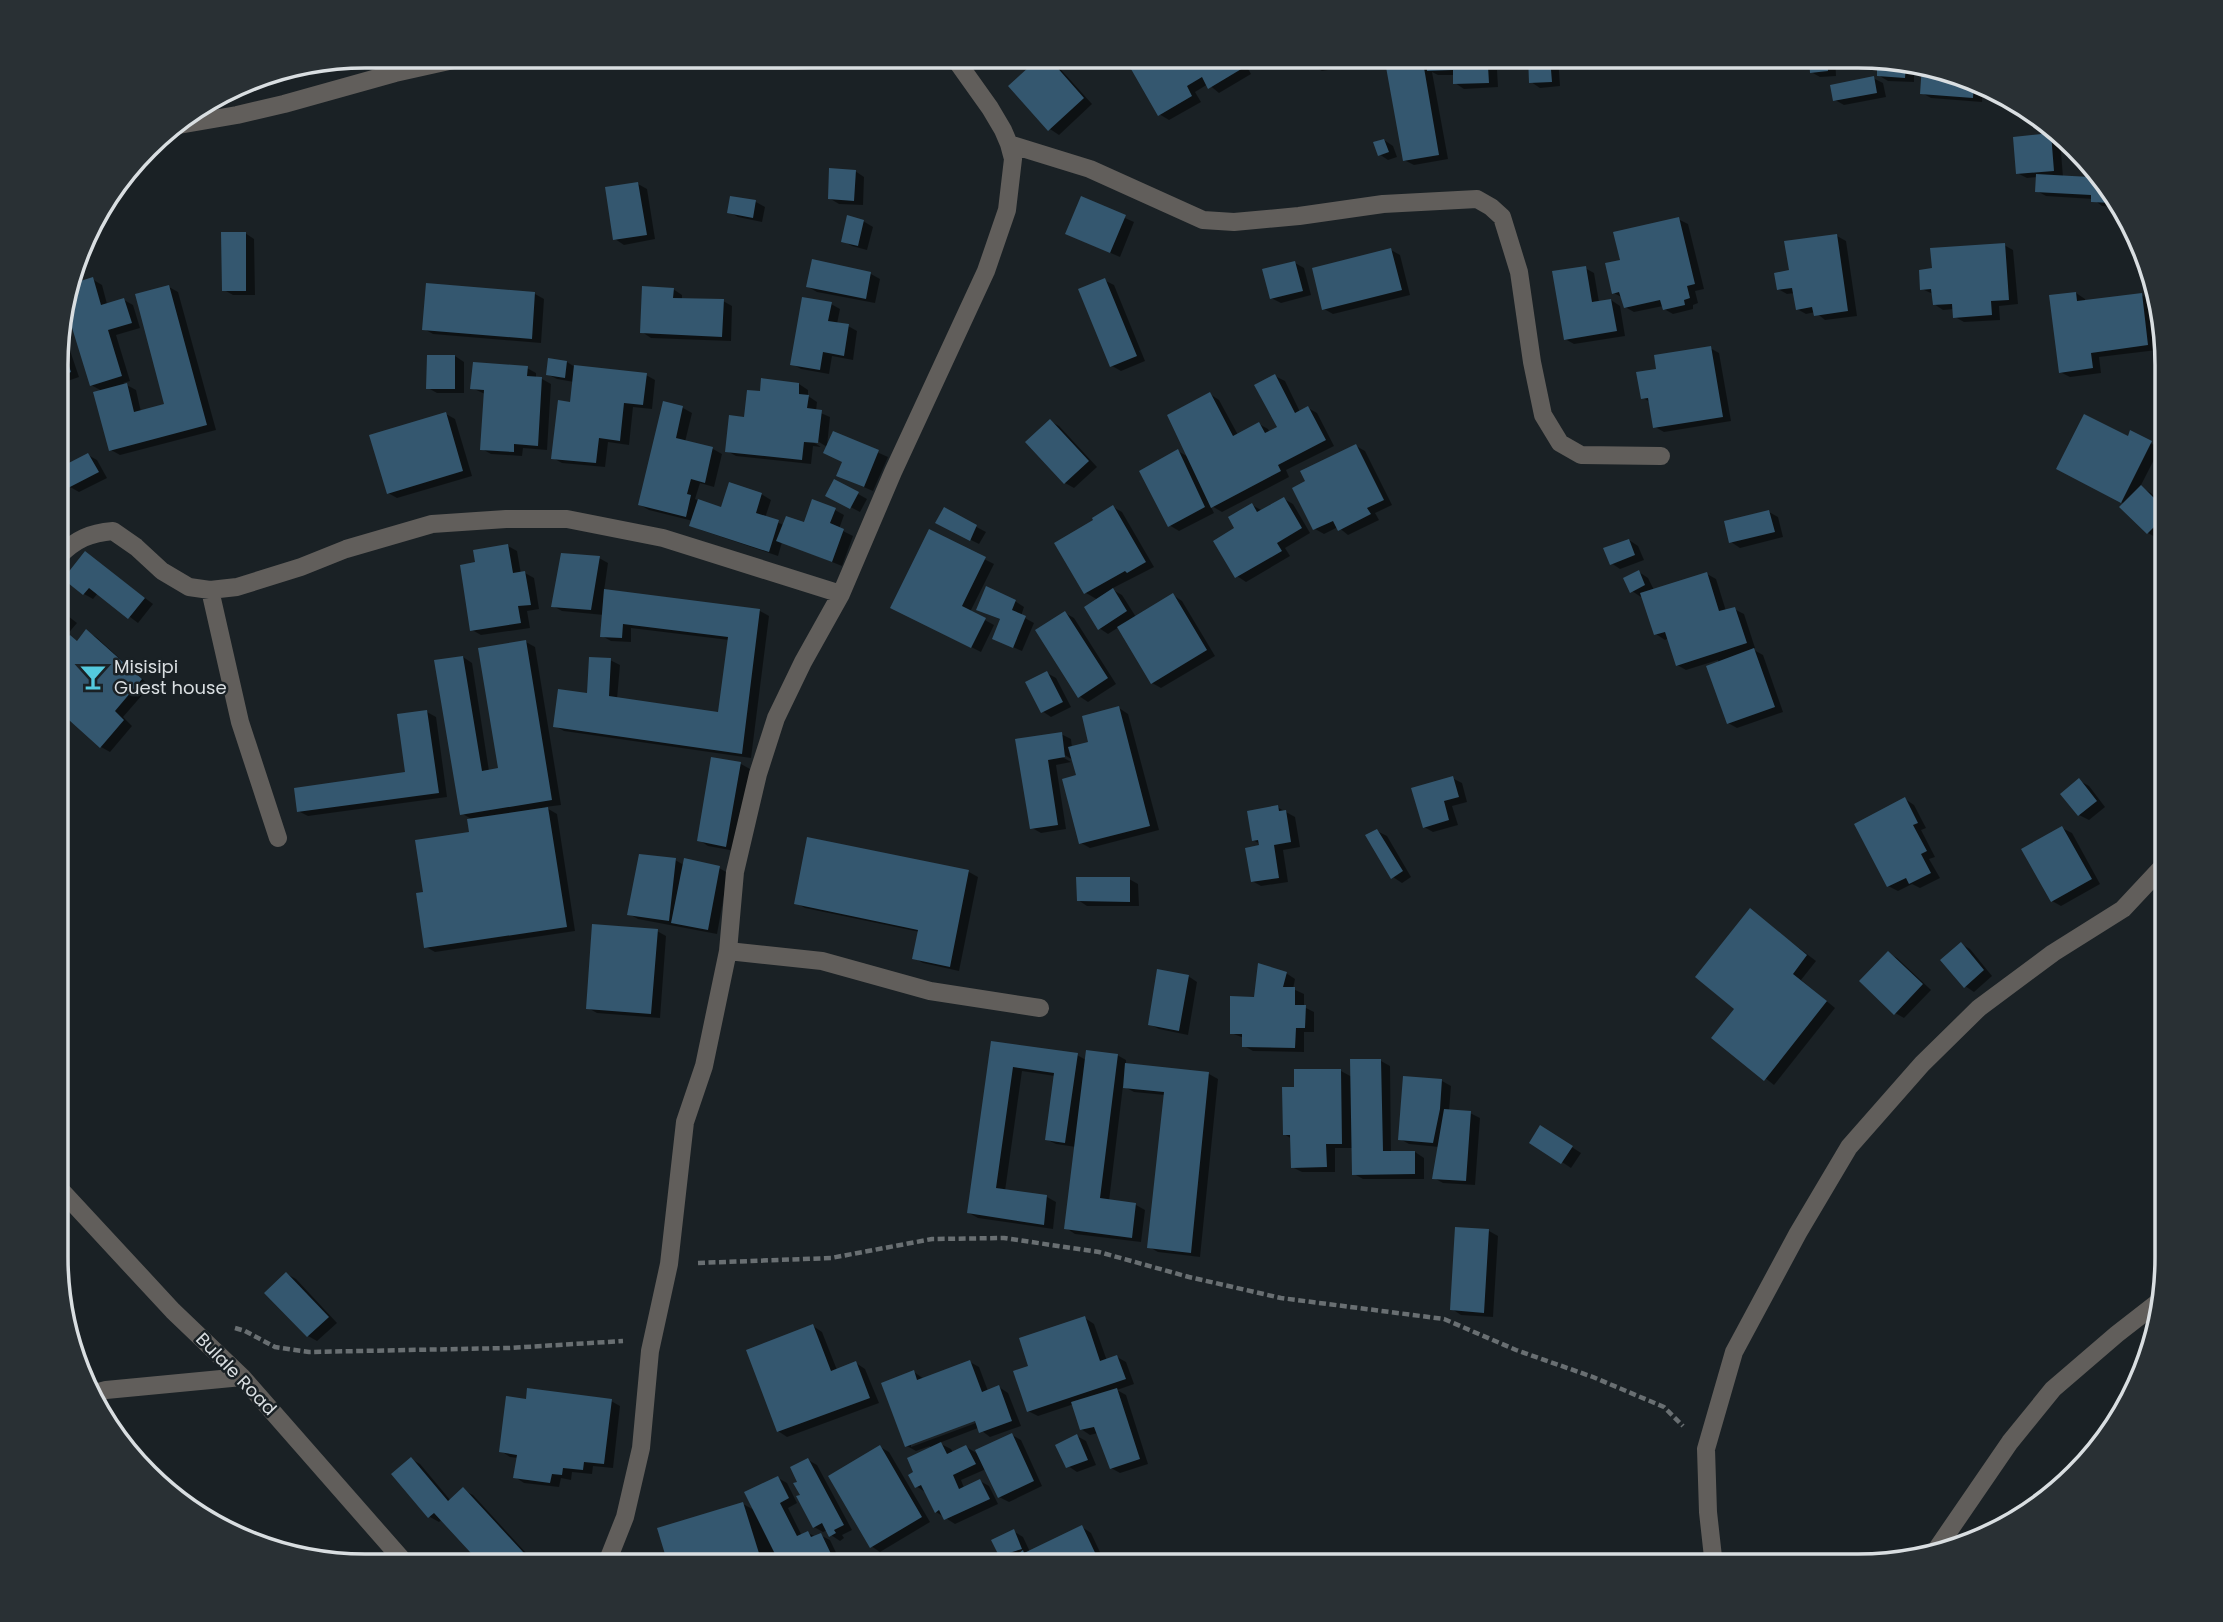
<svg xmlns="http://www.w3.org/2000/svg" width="2223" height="1622" font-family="Poppins,sans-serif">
<rect width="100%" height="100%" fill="#1a2125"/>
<!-- shadow -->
<path fill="#0007" fill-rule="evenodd" d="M1046,56L1053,61L1092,104L1059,135L1050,129Z
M1140,56H1241L1251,74L1219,93L1208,84L1195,92L1201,102L1169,120L1159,114Z
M1311,56H1519V69L1497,70L1498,87L1464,89L1455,83V75H1438L1432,72L1448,159L1414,165L1404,160L1387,60L1322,71L1313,66Z
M1520,56L1558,57L1560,86L1540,88L1531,82L1530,62Z
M1810,57H1835L1836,76L1820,77L1811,72Z
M1905,66L1914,71V82L1888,81L1878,75Z
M1923,66L1957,73L1983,86L1982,102L1931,98L1922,93Z
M1873,78L1883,83L1886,97L1844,105L1835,100Z
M2051,135L2060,140L2063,177L2092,179V176L2117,207L2102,206L2093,199L2046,196L2037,191L2038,177L2027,178L2017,173Z
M1384,140L1393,146L1397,157L1388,160L1379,154Z
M855,171L864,177L863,205L839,204L829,198Z
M638,184L647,189L655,239L624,245L615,239Z
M1082,199L1134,222L1120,257L1076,238Z
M756,202L765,207L762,222L738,217L729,212Z
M1678,219L1688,224L1704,289L1695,291L1698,303L1693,305V309L1673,314L1664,309L1663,306L1634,312L1625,307L1623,298L1614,293L1622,261Z
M863,221L873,227L867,250L852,246L843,241Z
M245,233L254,239L255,295H233L224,290Z
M1837,236L1846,241L1857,316L1825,320L1815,312L1806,314L1797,309L1795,293L1787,294L1778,289L1791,272Z
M2004,245L2013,250L2018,304L1999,306L2000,320L1964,322L1955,317L1954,309L1943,310L1934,304L1933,294L1922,289L1934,270Z
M1391,250L1400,255L1410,295L1333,314L1324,309Z
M1295,263L1304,268L1311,295L1281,303L1271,298Z
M1585,268L1594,273L1599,302L1611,300L1620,306L1625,336L1574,344L1565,339Z
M871,274L880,279L875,303L817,292L808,287Z
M92,279L102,285L107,304L124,300L133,305L140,328L116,335L130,381L123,383L136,390L141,412L167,406L169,287L178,292L216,430L120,455L111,450L102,391L91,385L66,302L71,286Z
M1104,280L1114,285L1145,361L1121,371L1112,366Z
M673,289L682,295V300L723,301L732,306L731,341L651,338L642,332Z
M2076,293L2085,299V302L2141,295L2151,300L2157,350L2099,357L2101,373L2070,377L2060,372Z
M535,294L544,299L541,343L433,334L424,329Z
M831,304L840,309L837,324L848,326L857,331L853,360L832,356L829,374L801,369L792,364Z
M60,321L79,377L59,384V325Z
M1710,348L1719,353L1731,421L1664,432L1655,427L1650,402L1643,398Z
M455,356L464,362V393H437L428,388Z
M567,362L575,367L646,375L655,380L652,409L633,407L629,445L608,442L605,467L562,463L553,458L572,404L574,382L557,379L547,374Z
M527,368L536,373V379H542L551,384L547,450L523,448L522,456L491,454L482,449L485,394L472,388Z
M1275,376L1285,381L1300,412L1308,408L1317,413L1334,446L1286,470L1289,477L1222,512L1210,505L1214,513L1179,531L1169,525L1178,451L1190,458L1210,394L1219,400L1238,435L1259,424L1268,429L1270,433L1279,428Z
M799,384L808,390V396L817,402L816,411L830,417L827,446L834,433L888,457L873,491L847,480L844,462L827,447L811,437L810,440L821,447L813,446L811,464L736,456L727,451L761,393Z
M665,403L683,408L692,413L685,442L713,449L722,454L714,487L700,483L695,499L722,509L761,494L771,500L765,518L784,525H805L835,510L844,515L839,529L853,536L842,566L782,542L778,556L701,530L691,525L693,521L649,510L640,505Z
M446,414L455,419L472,476L397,498L388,493Z
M1050,421L1059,426L1097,467L1074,488L1065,483Z
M2131,433L2160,448L2140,487L2151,493L2166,508V529L2157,538L2148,533L2125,504L2067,474L2128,438Z
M1356,446L1365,451L1392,505L1375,513L1379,520L1348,535L1338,527L1324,534L1315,529Z
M88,455L97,460L107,478L79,492L70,487Z
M835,481L867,499L860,512L837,500Z
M1284,499L1293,504L1310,533L1285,548L1290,556L1246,582L1237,576L1236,529L1252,505L1261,510Z
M1113,507L1122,512L1154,567L1111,589L1122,595L1136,617L1173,595L1182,601L1215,656L1161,688L1152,683L1119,627L1108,634L1099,628L1098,600L1086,593L1056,544L1095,521Z
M944,510L986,532L979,544L947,528Z
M1769,512L1778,517L1783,537L1740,548L1731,542Z
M930,532L994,564L970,612L994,625L981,652L901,612Z
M1629,540L1638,546L1644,560L1620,569L1611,563Z
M508,546L517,551L521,574L525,573L534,578L539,609L527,611L530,628L481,635L472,630L477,564Z
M85,553L153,604L138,623L98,593L93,599L84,594Z
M599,558L608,563L604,591L760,611L769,616L751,758L564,731L555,726L588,695L610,660L620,665L617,699L719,714L729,640L631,628V642L611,641L602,636L604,615L562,611L553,606Z
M1639,572L1648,578L1654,590L1707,574L1716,579L1726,611L1734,609L1744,614L1755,648L1752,649L1763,655L1783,712L1737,728L1728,723L1718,660L1686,670L1677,665L1669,638L1665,640L1656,634L1643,595L1641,597L1632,591Z
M1015,601L1024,607L1021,616L1034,623L1022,651L1003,643L1002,620L987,614Z
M59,609L77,623L59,644Z
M1065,613L1074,618L1116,684L1088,702L1079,696Z
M87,632L96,637L150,686L123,717L132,726L110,752L101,747L59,709V651L70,637L78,642Z
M526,642L535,647L561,805L545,807L557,814L575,931L435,952L426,947L425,894L471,834L473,820L461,813L463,657L472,663L489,771L500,770Z
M1047,673L1056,678L1071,707L1051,717L1042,711Z
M1119,708L1128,714L1159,830L1090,848L1081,843L1078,776L1073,760L1058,751L1057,754L1071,762L1056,765L1066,829L1041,833L1032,828L1017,740L1061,734L1071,739L1072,748L1091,743Z
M427,712L436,717L447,797L308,816L298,811L407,773Z
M713,759L741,764L750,769L735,851L708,846L699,840Z
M1452,778L1462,783L1467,802L1452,806L1458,825L1433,832L1424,827Z
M2080,781L2089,786L2105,807L2089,820L2079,815Z
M1905,799L1914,805L1926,828L1921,830L1935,857L1929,859L1940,878L1920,888L1912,884L1898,891L1888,886Z
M1277,807L1295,817L1300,847L1283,850L1288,882L1261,886L1252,881L1261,848L1260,844L1253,840Z
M2062,828L2072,833L2100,884L2061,906L2052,901Z
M1377,831L1387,836L1411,877L1402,883L1393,877Z
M808,839L969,872L978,877L959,971L923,963L914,958L920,932L805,908L796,903Z
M675,860L684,865L719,868L728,873L717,934L638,919L629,914Z
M1129,879L1138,884L1139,906H1087L1078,900Z
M1750,911L1816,961L1801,980L1835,1008L1774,1085L1714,1038L1737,1008Z
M657,931L666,936L660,1018L597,1013L588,1008Z
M1961,944L1970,949L1992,976L1974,992L1965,986Z
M1888,953L1897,958L1931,990L1904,1018L1895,1013Z
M1286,973L1295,979L1293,989L1304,994V1007L1314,1012V1032H1304V1052L1253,1051L1244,1046V1038L1231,1033L1255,998Z
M1188,976L1197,982L1188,1035L1159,1029L1149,1024Z
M993,1043L1077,1055L1086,1060L1117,1055L1126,1060V1064L1209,1074L1218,1079L1200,1257L1158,1252L1149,1247L1165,1095L1134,1092L1123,1086L1109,1201L1136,1205L1145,1210L1141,1242L1075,1234L1066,1228L1076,1147L1056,1144L1046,1139L1055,1076L1022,1071L1005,1191L1047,1197L1056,1202L1053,1229L978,1218L969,1213Z
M1381,1061L1390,1066L1391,1153L1415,1152L1424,1158V1179H1363L1354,1174L1353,1148H1335V1172H1302L1292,1167V1139L1284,1134L1296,1089L1341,1071L1352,1077Z
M1442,1081L1451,1086L1449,1111L1470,1113L1480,1118L1475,1185L1443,1183L1434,1178L1439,1147L1409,1144L1400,1139Z
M1550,1133L1581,1153L1571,1168L1562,1162Z
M1489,1231L1498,1236L1493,1317L1461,1315L1452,1309Z
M287,1274L296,1279L337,1323L317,1341L308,1336L267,1293Z
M1085,1318L1094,1324L1107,1361L1117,1357L1126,1362L1134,1384L1117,1390L1126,1395L1148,1464L1120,1473L1111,1468L1098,1433L1090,1435L1081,1429L1074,1404L1038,1416L1028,1411L1030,1367Z
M813,1326L822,1332L837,1370L856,1363L865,1369L879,1403L787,1437L778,1431Z
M970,1362L979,1367L988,1391L999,1387L1008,1393L1021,1426L990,1437L978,1428L939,1443L951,1449L953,1453L966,1447L980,1455L1012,1435L1021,1440L1042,1486L1009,1502L999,1497L986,1469L961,1480L964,1488L980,1481L989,1486L998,1504L955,1524L936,1512L925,1492L916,1486L931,1449L930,1446L916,1451L907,1446L914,1372L924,1379ZM982,1417L984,1420L911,1447V1443Z
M611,1401L620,1406L613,1468L593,1466L592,1474L572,1472L571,1480L561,1478L559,1487L524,1483L515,1477L518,1458L510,1457L501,1451Z
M1077,1436L1086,1441L1096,1465L1077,1472L1068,1466Z
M880,1447L889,1452L930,1522L880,1552L871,1546Z
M411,1459L420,1464L451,1501L463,1490L473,1495L537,1565H484L442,1519L439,1522L430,1517Z
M808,1460L817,1465L852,1530L842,1535L844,1538L840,1541L831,1535L828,1530L823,1532L814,1527L802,1496L800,1482Z
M778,1478L787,1483L797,1503L788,1508L802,1536L808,1533L816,1537L820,1535L830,1540L840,1561L831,1566L674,1565L670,1563L743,1504L756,1511Z
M1082,1527L1091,1533L1106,1565L1005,1566L1011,1561L1000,1555L1013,1531L1023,1537L1030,1552Z"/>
<!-- building -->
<path fill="#34576f" d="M1041,56H1047L1084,98L1048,131L1008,86Z
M1136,56H1236L1243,68L1208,89L1202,77L1187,86L1192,96L1158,116L1127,62Z
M1309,56H1365V58L1311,67Z
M1384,56H1422L1439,155L1403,161Z
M1426,56H1510L1511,65L1488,66L1489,83L1453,84V70L1427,71Z
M1528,56L1550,57L1552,82L1529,83Z
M1809,57H1827L1828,71L1810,73Z
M1877,63L1906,64L1905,78L1877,76Z
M1922,65L1957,73L1974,81L1973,98L1920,94Z
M1874,76L1877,93L1833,101L1830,85Z
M2051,133L2054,171L2016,174L2013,137Z
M1384,139L1389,152L1378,156L1373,142Z
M829,168L856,170L854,201L828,199Z
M2036,174L2090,177V174L2114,203L2091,202V195L2035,192Z
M638,182L647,235L613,240L605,187Z
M730,196L756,200L753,218L727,213Z
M1081,196L1126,215L1110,253L1065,234Z
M847,215L864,220L858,246L841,242Z
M1679,217L1695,284L1687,286L1690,298L1684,300L1685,305L1663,310L1660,300L1624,308L1619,292L1612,294L1605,263L1620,260L1613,232Z
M221,232H246V291H222Z
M1837,234L1848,311L1814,316L1812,307L1796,310L1792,288L1777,290L1774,273L1789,270L1784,241Z
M2005,243L2009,300L1991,301L1992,315L1953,318L1952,304L1933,305L1931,289L1920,290L1919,270L1932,268L1930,248Z
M1391,248L1402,290L1322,310L1312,268Z
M812,259L871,272L866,299L806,287Z
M1295,261L1303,291L1270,299L1262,269Z
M1586,266L1592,302L1611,299L1617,331L1564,340L1552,271Z
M93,277L101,305L124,298L132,323L108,330L122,376L90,386L65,305L71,284Z
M1105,278L1137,356L1110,367L1078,289Z
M426,283L535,292L532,339L422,330Z
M169,285L207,425L109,451L93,392L127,383L134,412L164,404L135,294Z
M642,286L674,288L673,298L724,299L722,337L640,333Z
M2076,292L2077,301L2142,293L2148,345L2091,353L2093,368L2059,373L2049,295Z
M802,297L832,302L828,321L849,324L844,356L823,352L820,370L790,365Z
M59,337L71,372L59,377Z
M1711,346L1723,417L1653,428L1648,398L1641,399L1636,372L1656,369L1654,355Z
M427,355H455V389H426Z
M548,358L567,361L565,378L546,375Z
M473,362L528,366L527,376L542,377L538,446L514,444V452L480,450L484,390L470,389Z
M574,365L647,373L643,405L624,403L620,441L599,438L596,463L551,459L558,400L570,402Z
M1275,374L1295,413L1308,406L1326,440L1278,465L1281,471L1211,508L1167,415L1210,392L1233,436L1259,422L1265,433L1277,427L1254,385Z
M761,378L799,383V394L809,395L807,408L822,410L818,443L804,442L802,460L725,452L729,415L744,417L747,390L760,391Z
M663,401L683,406L676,438L713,447L705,483L691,479L687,494L691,495L686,517L638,505Z
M446,412L463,471L387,494L369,435Z
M2084,414L2128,436L2130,430L2152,441L2121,503L2056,469Z
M1050,419L1089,461L1064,484L1025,442Z
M833,431L879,450L864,487L836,476L842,462L823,453Z
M1356,444L1384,500L1367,508L1371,514L1338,531L1333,521L1313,530L1292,488L1305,481L1300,471Z
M1178,449L1205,507L1168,527L1139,471Z
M88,453L99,472L68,488L59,468Z
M834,479L859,492L850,509L825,496Z
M729,482L762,493L756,513L779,520L769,552L689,526L698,499L721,507Z
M2141,485L2166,510V515L2147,534L2119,507Z
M1284,497L1302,528L1277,543L1282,551L1235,578L1213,541L1234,528L1228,517L1252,503L1257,512Z
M812,499L836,508L830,523L844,529L832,562L776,541L786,516L804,522Z
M1113,505L1146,562L1127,573L1125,571L1084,594L1054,543L1093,520L1092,518Z
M944,507L977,525L970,541L935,523Z
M1769,510L1775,532L1729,543L1724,521Z
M929,529L986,557L962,606L986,618L971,648L890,608Z
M1629,539L1635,555L1610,565L1603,548Z
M508,544L513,573L525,571L531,605L518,606L521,623L470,631L460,565L475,562L473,550Z
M85,551L145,598L128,619L89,588L83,595L63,579Z
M561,553L600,556L591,610L551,607Z
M1639,570L1645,585L1630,593L1623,578Z
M1707,572L1719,611L1735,607L1747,643L1676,666L1665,632L1654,635L1640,593Z
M986,586L1016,600L1012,610L1026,616L1013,648L992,639L1000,619L976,610Z
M1113,588L1127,611L1098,630L1084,607Z
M604,589L760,609L742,754L553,727L558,689L587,693L589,657L611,658L609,696L718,712L728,637L623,624L622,638L600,637Z
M1173,593L1207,650L1151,684L1117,627Z
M59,608L69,617L59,629Z
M1065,611L1108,678L1078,698L1035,630Z
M86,629L142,679L115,711L124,720L100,748L59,711V648L70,635L77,641Z
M526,640L552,800L460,815L434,660L463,656L482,771L498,768L478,648Z
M1754,648L1775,707L1727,724L1706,666Z
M1047,671L1063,702L1041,713L1025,682Z
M1119,706L1150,826L1079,844L1062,779L1076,775L1068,747L1088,742L1082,716Z
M427,710L439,793L297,812L294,788L405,772L397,714Z
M1062,732L1065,757L1048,760L1058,825L1030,829L1015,739Z
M711,757L741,762L726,847L697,841Z
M1453,776L1459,797L1444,801L1449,820L1423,828L1411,788Z
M2079,778L2097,801L2078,816L2060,794Z
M1905,797L1918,823L1913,825L1927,851L1921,854L1931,873L1909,884L1906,878L1887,887L1854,824Z
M1278,805L1279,811L1286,810L1291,842L1274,845L1279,878L1251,882L1245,848L1259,845L1258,840L1252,841L1247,811Z
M548,807L567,927L424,948L416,893L423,892L415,840L469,832L467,819Z
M2062,826L2092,879L2051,902L2021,849Z
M1377,829L1403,871L1391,879L1365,835Z
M807,837L969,870L950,967L912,959L918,930L794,904Z
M639,854L676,858L669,921L627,915Z
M684,858L720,866L708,930L671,923Z
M1076,877H1130V902L1077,901Z
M1750,908L1807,955L1793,974L1827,1001L1764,1081L1711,1038L1734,1009L1695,977Z
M592,924L658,929L651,1014L586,1009Z
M1961,942L1984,970L1964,988L1940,960Z
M1888,951L1923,984L1894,1015L1859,981Z
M1258,963L1287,972L1283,987H1295V1005H1306L1305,1028H1296L1295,1048L1242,1047V1034H1230V996L1254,997Z
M1157,969L1189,975L1179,1031L1148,1025Z
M991,1041L1078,1053L1065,1143L1045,1140L1054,1073L1013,1067L996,1188L1047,1195L1044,1225L967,1213Z
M1086,1050L1118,1054L1100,1198L1136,1203L1132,1238L1064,1229Z
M1350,1059H1381L1383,1151H1415V1174L1352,1175Z
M1125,1063L1209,1072L1191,1253L1147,1248L1164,1092L1123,1088Z
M1294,1069H1341L1342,1144H1326L1327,1167L1291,1168L1290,1135H1283L1282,1087H1294Z
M1403,1076L1442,1079L1440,1109L1433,1143L1398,1140Z
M1444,1109L1471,1111L1466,1181L1432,1179Z
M1540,1125L1573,1146L1561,1164L1529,1143Z
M1455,1227L1489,1229L1484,1313L1450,1310Z
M286,1272L329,1317L307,1337L264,1293Z
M1085,1316L1100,1361L1117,1355L1126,1379L1027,1412L1013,1371L1028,1366L1019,1338Z
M813,1324L831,1371L856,1361L870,1398L777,1432L746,1350Z
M970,1360L982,1392L999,1385L1012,1421L979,1433L975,1421L905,1447L881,1383L914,1370L917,1380Z
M527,1388L612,1399L604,1464L584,1462L583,1470L563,1468L562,1475L552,1474L550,1483L513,1478L517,1455L499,1452L506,1396L526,1399Z
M1117,1388L1140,1459L1110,1469L1094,1427L1080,1430L1071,1402Z
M1012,1433L1034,1481L998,1498L975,1450Z
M1077,1434L1088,1460L1066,1468L1055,1445Z
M941,1442L947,1454L966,1445L976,1464L953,1475L959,1489L980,1479L990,1499L944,1520L939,1510L935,1513L921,1485L915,1488L908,1475L913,1472L907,1458Z
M880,1445L922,1517L870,1548L828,1476Z
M411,1457L448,1501L463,1487L535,1565H482L434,1513L428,1518L391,1474Z
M808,1458L844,1525L834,1530L836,1533L829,1537L822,1523L813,1528L796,1496L800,1495L793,1483L797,1482L790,1467Z
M778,1476L789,1498L780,1503L797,1536L808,1531L811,1537L821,1533L832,1556L812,1566H781L744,1492Z
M743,1502L763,1566H694L692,1557L668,1564L657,1528Z
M1082,1525L1098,1559L1085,1566H1002L1023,1550L1024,1553Z
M1014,1529L1022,1549L999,1556L991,1540Z"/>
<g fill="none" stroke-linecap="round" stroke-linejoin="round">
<!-- path -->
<path stroke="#696f72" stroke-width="4.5" stroke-dasharray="7 3.5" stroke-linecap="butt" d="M698,1263L831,1258L932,1239L1004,1238L1099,1252L1189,1277L1281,1298L1444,1319L1516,1350L1593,1377L1664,1407L1683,1426
M235,1328L245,1331L275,1347L309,1352L509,1348L623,1341"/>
<!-- minor -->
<path stroke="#615e5b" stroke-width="18" d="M173,126L237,115L284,104L395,73L458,59L793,61L878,56
M1009,144L1090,169L1203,220L1234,222L1299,216L1383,204L1477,199L1491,207L1502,217L1519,272L1532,362L1543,415L1560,443L1581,455L1661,456
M59,556C76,539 90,533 113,531L136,547L162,571L189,587L210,590L237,587L301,567L346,549L432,524L506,519H567L663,538L841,594
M210,590L240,722L278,838
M728,951L822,961L930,991L1040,1008
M59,1188L173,1311L242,1377L407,1565
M91,1394L106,1390L242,1377
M1938,1547L2010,1442L2053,1389L2117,1334L2162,1299
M606,1565L625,1517L641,1448L650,1351L669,1264L685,1122L704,1066L728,951L735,872L758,774L776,718L803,662L841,594L893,472L986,271L1007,210L1013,159L1009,144L1003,130L990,108L953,56
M1714,1566L1708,1512L1706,1449L1734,1352L1798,1233L1849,1147L1922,1064L1979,1008L2053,953L2123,909L2166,863"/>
</g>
<!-- icons -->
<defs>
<g id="bar-bare" transform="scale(2.1)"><path d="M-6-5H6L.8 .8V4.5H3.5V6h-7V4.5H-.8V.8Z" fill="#54cade" stroke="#1a2125" stroke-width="2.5" paint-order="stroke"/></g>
</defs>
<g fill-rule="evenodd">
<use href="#bar-bare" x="93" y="677"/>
</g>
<g text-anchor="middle" stroke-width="5" stroke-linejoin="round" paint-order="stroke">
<!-- poi labels -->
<g font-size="18" fill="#d9dee1" stroke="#1a2125" text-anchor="start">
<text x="114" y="673">Misisipi<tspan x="114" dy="21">Guest house</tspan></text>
</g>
<!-- street labels -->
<g font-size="18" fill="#d9dee1" stroke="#1a2125">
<text transform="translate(236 1374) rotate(46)" y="6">Bulale Road</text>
</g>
</g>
<!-- crop -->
<path d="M0 0H2223V1622H0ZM365 68H1858A297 297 0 0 1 2155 365V1257A297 297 0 0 1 1858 1554H365A297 297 0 0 1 68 1257V365A297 297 0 0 1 365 68Z" fill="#293034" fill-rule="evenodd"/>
<path fill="none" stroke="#d9dee1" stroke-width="3.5" d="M365 68H1858A297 297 0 0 1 2155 365V1257A297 297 0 0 1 1858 1554H365A297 297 0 0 1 68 1257V365A297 297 0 0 1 365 68Z"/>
</svg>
